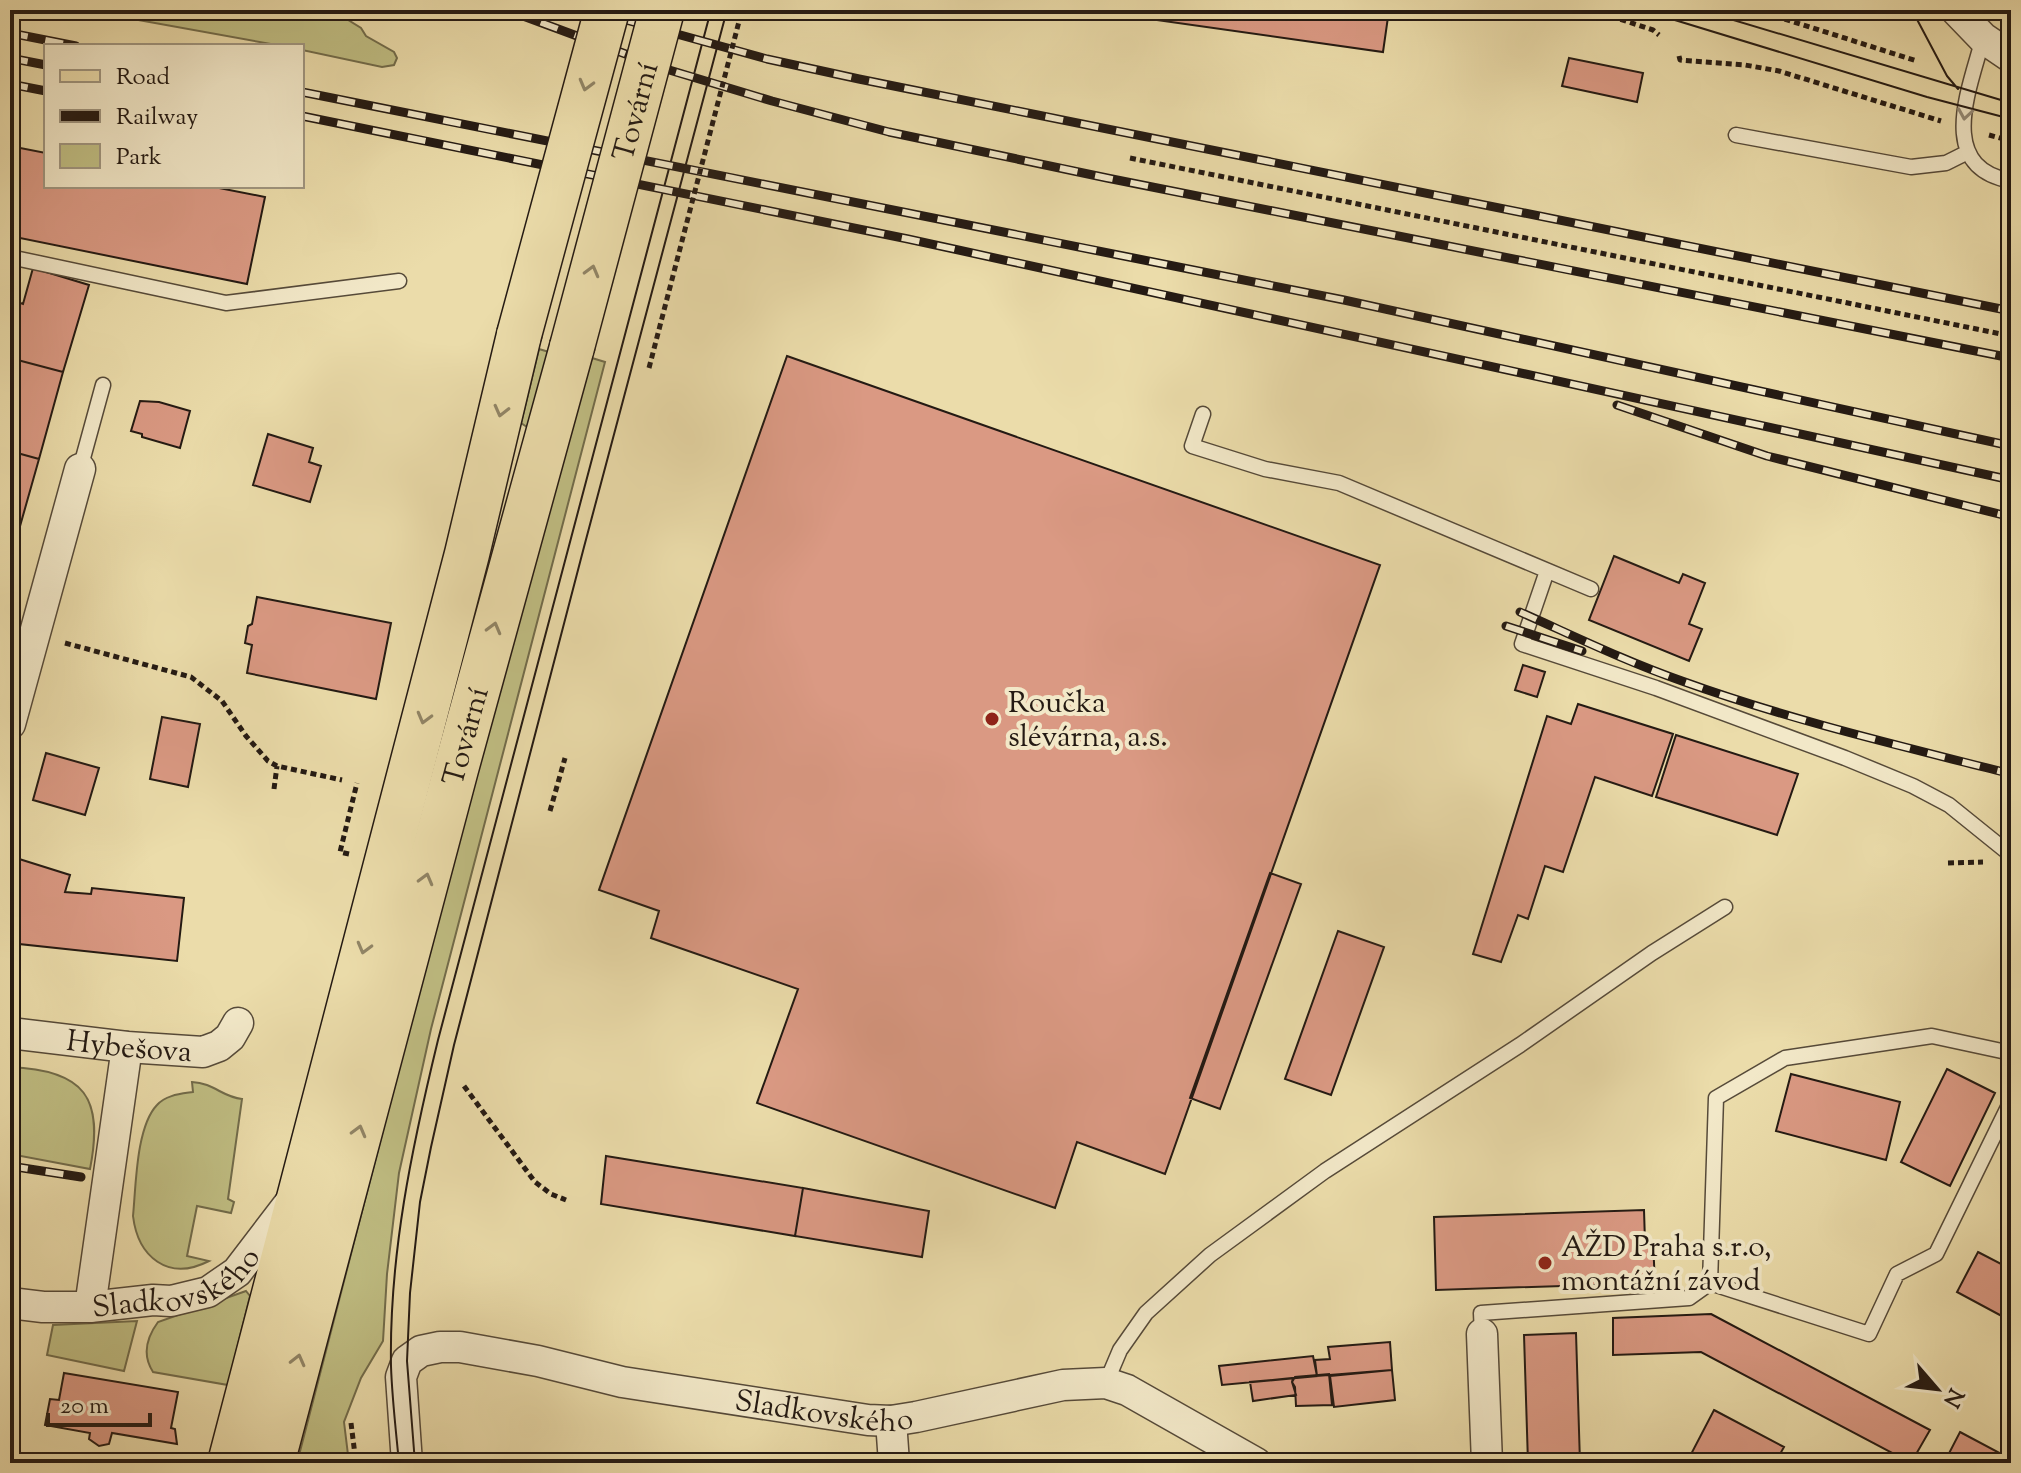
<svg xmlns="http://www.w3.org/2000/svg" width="2021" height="1473" font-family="'Sorts Mill Goudy',serif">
<rect width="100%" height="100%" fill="#ebdcaa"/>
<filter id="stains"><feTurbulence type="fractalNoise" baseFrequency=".0025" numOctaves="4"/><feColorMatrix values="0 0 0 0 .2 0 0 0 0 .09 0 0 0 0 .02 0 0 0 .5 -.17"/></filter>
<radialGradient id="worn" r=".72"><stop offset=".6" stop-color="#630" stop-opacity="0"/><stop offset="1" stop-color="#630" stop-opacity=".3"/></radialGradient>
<!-- green -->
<path fill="#c0be83" stroke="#726c4b" stroke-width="2" d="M83,10H332L361,28L366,36L394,52L397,58L394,65L382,67L302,50V46H282Z
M1849,10L1885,13L1903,10V12C1886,23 1868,16 1849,10Z
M539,349L549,352L527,427L521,423Z
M592,358L605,362L431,1029L399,1173L387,1274L383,1341L361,1378L344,1422L349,1463H297L499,681Z
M10,1067C85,1070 104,1098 90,1169L10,1154Z
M192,1082C214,1083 222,1097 242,1099L228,1199L234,1202L231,1213L197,1206L187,1256L209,1261C168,1282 138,1257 133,1216C136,1186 136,1127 157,1105C166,1095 180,1094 193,1092Z
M246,1291L250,1296L228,1385L153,1372C142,1355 147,1337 158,1322Z
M137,1321L124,1371L47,1355L53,1325Z"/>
<!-- building -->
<path fill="#da9983" stroke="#241a13" stroke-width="2" d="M1086,10H1389L1383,52Z
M1569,58L1643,73L1637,102L1562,86Z
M10,146L46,153V186H209L265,197L247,284L10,236Z
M33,268L89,285L63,372L10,358L19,323L10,320L15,301L23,304Z
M787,356L1380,565L1165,1174L1077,1142L1055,1208L757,1103L798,989L651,938L659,911L599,890Z
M10,358L63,372L39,459L10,451Z
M140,401L159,402L190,411L180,448L142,437V434L131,431Z
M268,434L313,448L309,462L321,466L310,502L253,485Z
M10,451L39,459L11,558L10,557Z
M1614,556L1679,583L1683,574L1705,583L1689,624L1702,629L1689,661L1589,620Z
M257,597L391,623L376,699L247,673L252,645L245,643L248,626L252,624Z
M1523,665L1545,672L1537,697L1515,690Z
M1578,704L1673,734L1652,796L1595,777L1563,872L1545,866L1528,919L1518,915L1501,962L1473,954L1547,716L1571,724Z
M162,717L200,724L188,787L150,779Z
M1676,735L1798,774L1777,835L1656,797Z
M46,753L99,768L85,815L33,800Z
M16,858L70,875L65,892L91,894L92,888L184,898L177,961L10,943V877Z
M1270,873L1301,884L1220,1109L1190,1098Z
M1338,931L1384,947L1331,1095L1285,1079Z
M1947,1069L1995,1093L1950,1186L1901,1162Z
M1791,1074L1900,1102L1886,1160L1776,1131Z
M606,1156L803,1188L795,1236L601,1204Z
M803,1188L929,1211L922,1257L795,1236Z
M1644,1210L1645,1242H1653L1655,1283L1436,1290L1434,1217Z
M1978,1252L2011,1269V1321L1957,1292Z
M1711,1314L1930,1430L1911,1463L1701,1352L1613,1355V1318Z
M1576,1333L1580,1463H1528L1524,1335Z
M1390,1342L1392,1370L1317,1376L1315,1360L1330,1359L1328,1347Z
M1313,1356L1317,1376L1222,1385L1219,1366Z
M1392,1370L1395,1400L1334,1407L1330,1376Z
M64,1373L178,1392L171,1428L175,1429L177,1444L112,1433L109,1444L99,1446L89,1439L90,1433L45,1425L50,1399L59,1400Z
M1329,1374L1332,1405L1296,1406L1295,1387L1292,1382L1295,1377Z
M1293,1378L1292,1382L1296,1395L1253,1401L1250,1382Z
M1714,1410L1784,1447L1775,1463H1698L1689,1458Z
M1960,1432L2011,1459V1463H1944Z
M583,1458L610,1463H583Z"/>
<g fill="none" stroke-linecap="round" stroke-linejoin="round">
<!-- lane casing -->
<g stroke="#564a39" stroke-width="17">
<path id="lane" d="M1983,38C1970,88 1935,167 2011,181
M1736,135L1911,167L1946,163L1968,152
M10,257L226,303L399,281
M1203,414L1192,446L1265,469L1339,483L1591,589
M80,469L103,385
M1547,571L1522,644L1656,688L1845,758L1913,786L1949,805L2011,855
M1710,1283L1869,1334L1897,1274L1936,1254L2011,1101
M1482,1334L1481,1313L1689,1298L1710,1283L1716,1098L1785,1058L1932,1036L2011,1053
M1106,1383L1120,1350L1146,1313L1210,1255L1325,1171L1520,1045L1652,953L1725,907"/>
</g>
<!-- street casing -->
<g stroke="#564a39" stroke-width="33">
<g id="street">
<path d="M1956,10L1983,38L2011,57"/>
<path d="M10,724L80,469"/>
<path id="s1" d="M10,1033L127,1047L203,1052L219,1046L230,1037L238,1023"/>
<path id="s2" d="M10,1303L43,1307H90L153,1300L171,1301L208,1292L237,1272L292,1200"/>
<path d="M90,1307L127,1047"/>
<path d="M1482,1334L1487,1463"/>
<path d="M891,1421L894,1463"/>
<path id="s3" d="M407,1463L401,1377L407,1361L421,1351L440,1347H460L538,1361L622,1382L868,1420L891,1421L916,1417L1063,1385L1106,1383L1127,1390L1256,1463"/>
</g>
</g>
<!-- primary casing -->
<g stroke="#241a13" stroke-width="47">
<g id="primary">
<path d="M230,1463L467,554L519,335"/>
<path id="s4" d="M272,1463L456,769L572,347"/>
</g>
</g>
<!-- path -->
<path stroke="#241a13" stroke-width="5" stroke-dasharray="6 4" stroke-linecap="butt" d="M1592,10L1653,30L1659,35
M1756,10L1917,61
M1679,56L1680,60L1745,65L1779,71L1941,121
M1989,135L2011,141
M1130,158L2011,336
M65,643L191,677L222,701L246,736L268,761L277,766L342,780
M274,789L277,766
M550,811L565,758
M349,854L340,852L357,783
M1948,863L1983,862
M464,1086L535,1182L551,1194L566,1200
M351,1423L356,1463"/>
<!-- lane -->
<use href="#lane" stroke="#f2e8c8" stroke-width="14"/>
<!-- street -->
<use href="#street" stroke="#f2e8c8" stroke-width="30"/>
<!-- primary -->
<use href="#primary" stroke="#ebdcaa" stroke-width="44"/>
<!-- tram -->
<path stroke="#241a13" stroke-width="2" d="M1642,10L1927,97L2011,119
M1700,10L2011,103
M1912,10L1947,76L1958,89
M399,1463C396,1431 392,1398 391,1366C389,1255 412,1147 438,1040L711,10
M415,1463L407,1361L410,1293L420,1202L431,1147L454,1045L584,547L727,10"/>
<!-- rail casing -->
<g stroke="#241a13" stroke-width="9">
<path id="rail" d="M507,10L666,69L772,101L889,132L1107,178L2011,358
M590,10L767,59L859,79L2011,311
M10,33L76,46
M10,58L46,65
M10,84L46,91
M302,92L1344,300L2011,446
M302,116L908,239L2011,480
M1617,405L1767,456L2011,517
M1520,612C1574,636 1627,662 1682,681C1790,720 1901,746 2011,774
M1506,626L1582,651
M10,1166L81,1177"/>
</g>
<!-- rail -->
<use href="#rail" stroke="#f2e8c8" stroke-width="6" stroke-dasharray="18" stroke-linecap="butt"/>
<!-- primary-bridge casing -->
<g stroke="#241a13" stroke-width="47" stroke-linecap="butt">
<g id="primary-bridge">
<path d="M519,335L607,10"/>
<path id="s5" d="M572,347L662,10"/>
</g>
</g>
<!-- path-bridge -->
<path stroke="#241a13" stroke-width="5" stroke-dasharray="6 4" stroke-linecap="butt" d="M649,368L742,10"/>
<!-- primary-bridge -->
<use href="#primary-bridge" stroke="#ebdcaa" stroke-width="44"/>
</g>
<!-- one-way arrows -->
<defs><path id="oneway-chevron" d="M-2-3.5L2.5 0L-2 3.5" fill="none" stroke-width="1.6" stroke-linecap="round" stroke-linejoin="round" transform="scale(2)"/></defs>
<g stroke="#918566">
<use href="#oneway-chevron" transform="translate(586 85) rotate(105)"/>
<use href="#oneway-chevron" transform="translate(592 271) rotate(-75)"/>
<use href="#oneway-chevron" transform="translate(501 411) rotate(104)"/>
<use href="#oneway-chevron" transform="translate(494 628) rotate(-75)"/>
<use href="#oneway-chevron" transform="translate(424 718) rotate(105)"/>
<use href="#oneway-chevron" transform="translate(426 879) rotate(-75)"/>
<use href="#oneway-chevron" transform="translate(364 948) rotate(105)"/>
<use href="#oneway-chevron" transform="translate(359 1131) rotate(-75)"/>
<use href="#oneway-chevron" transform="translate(298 1360) rotate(-76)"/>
</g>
<use stroke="#958b77" href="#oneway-chevron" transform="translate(1965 114) rotate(99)"/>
<!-- markers -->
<g fill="#8f2418" stroke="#f2e8c8" stroke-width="3">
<circle cx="992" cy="719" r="8"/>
<circle cx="1545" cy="1263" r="8"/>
</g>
<g text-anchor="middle" stroke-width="8" stroke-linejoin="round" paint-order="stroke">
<!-- street labels -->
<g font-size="30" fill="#241a13" stroke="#f2e8c8">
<text dy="10" stroke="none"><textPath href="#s5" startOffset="244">Tovární</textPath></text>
<text dy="10" stroke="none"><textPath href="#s4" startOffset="752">Tovární</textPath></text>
<text dy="10" stroke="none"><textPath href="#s1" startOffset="120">Hybešova</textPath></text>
<text dy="10" stroke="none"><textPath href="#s2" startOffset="172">Sladkovského</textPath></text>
<text dy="10" stroke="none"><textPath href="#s3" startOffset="530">Sladkovského</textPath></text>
</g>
<!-- poi labels -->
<g font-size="30" fill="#241a13" stroke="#f2e8c8" text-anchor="start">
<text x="1008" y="712">Roučka<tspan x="1008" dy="34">slévárna, a.s.</tspan></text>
<text x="1561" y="1256">AŽD Praha s.r.o,<tspan x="1561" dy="34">montážní závod</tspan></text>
</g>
</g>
<!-- margin -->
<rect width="2021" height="1473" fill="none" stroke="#ebdcaa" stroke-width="40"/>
<rect x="12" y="12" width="1997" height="1449" fill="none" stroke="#241a13" stroke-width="4"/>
<rect x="20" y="20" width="1981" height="1433" fill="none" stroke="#241a13" stroke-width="2"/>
<!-- legend -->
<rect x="44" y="44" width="260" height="144" fill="#f2e8c8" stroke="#a09680" stroke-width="2"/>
<rect x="60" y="70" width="40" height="12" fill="#ebdcaa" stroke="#a09680" stroke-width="2"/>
<text x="116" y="84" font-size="24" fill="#241a13">Road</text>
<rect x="60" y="110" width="40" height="12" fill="#241a13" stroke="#a09680" stroke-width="2"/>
<text x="116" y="124" font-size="24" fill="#241a13">Railway</text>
<rect x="60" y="144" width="40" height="24" fill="#c0be83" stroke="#a09680" stroke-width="2"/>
<text x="116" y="164" font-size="24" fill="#241a13">Park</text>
<!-- north arrow -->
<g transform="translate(1937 1389) rotate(118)" stroke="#f2e8c8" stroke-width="6" paint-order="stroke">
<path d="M0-6L14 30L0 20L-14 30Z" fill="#241a13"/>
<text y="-12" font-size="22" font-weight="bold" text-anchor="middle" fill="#241a13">N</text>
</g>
<!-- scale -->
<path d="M48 1413v12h102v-12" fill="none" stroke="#241a13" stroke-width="4"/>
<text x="60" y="1413" font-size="24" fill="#241a13" stroke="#f2e8c8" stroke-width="6" paint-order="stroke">20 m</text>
<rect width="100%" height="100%" filter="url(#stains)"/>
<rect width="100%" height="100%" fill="url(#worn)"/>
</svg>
